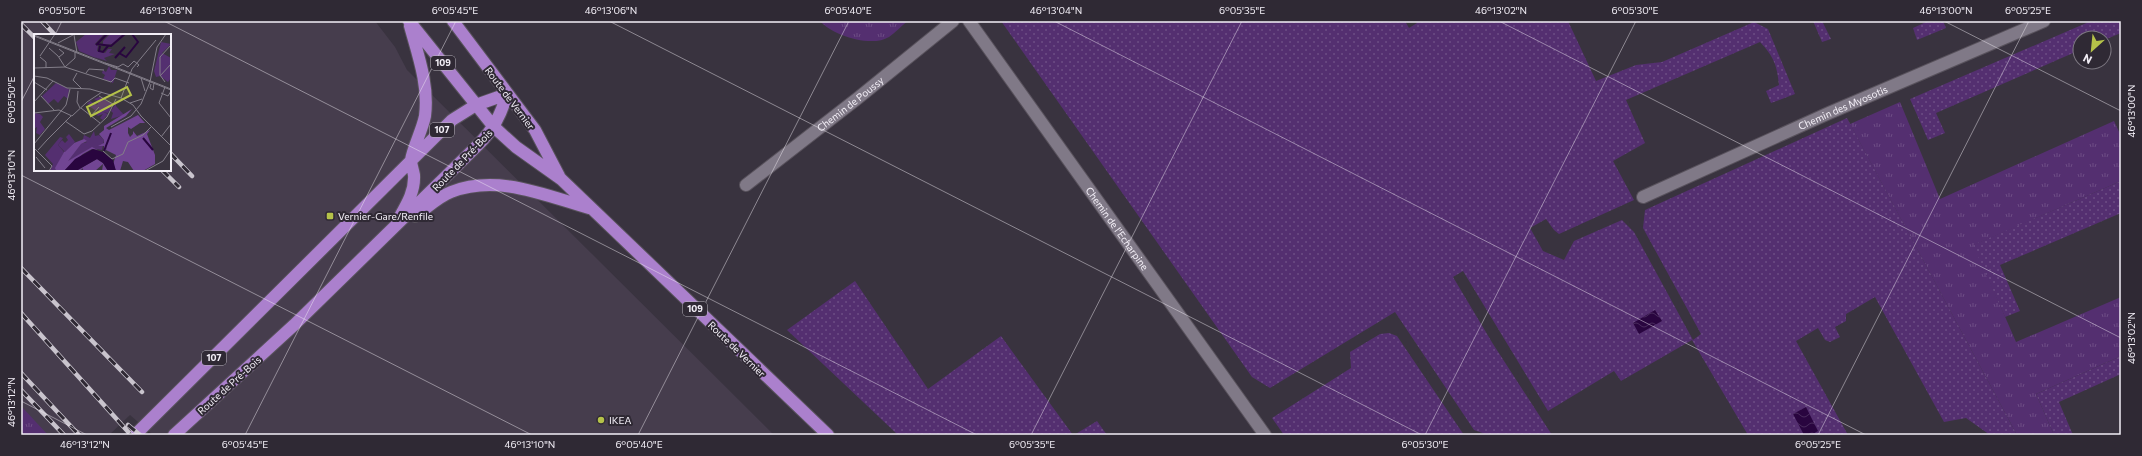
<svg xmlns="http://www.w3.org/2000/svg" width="2142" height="456" font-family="Commissioner,sans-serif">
<defs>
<pattern id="grass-tufts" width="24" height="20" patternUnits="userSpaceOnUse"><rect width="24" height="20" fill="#542f70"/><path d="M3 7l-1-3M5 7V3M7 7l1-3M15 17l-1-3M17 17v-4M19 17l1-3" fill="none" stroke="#6d4d85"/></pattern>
<pattern id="park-dots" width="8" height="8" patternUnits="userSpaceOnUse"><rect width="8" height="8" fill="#542f70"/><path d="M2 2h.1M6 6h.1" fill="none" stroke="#6d4d85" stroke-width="1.8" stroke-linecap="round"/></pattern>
<pattern id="water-waves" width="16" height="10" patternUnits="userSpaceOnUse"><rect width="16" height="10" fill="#29053f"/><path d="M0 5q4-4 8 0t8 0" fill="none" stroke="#482a5c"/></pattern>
</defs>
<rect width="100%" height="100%" fill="#39333f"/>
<!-- built -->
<path fill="#463d4d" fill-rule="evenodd" d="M21,21H375L395,47L407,70L774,435H153L130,415L109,435H21ZM35,35H170V170H35Z"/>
<!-- grass -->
<path fill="url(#grass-tufts)" d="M820,21H908C901,26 895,33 889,37C871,48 832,35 820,21Z
M1900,102L1940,199L2114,121L2121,136V181L1974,245L2016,342L2121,297V356L2036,394L2054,435H2017L1850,124Z
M21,406L48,435H21Z"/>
<!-- park -->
<path fill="url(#park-dots)" d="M1001,21H1405L1409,28L1417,23L1416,21H1568L1596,81L1636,65L1662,62L1754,22L1768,29L1795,94L1771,103L1766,91L1779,85C1777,65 1774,57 1760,42L1626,100L1645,143L1613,161L1634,200L1559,234L1554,230L1546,219L1530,228L1543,251L1564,260L1574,241L1622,220L1634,232L1693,340L1701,334L1643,228L1645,210L1847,118L2017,435H1990L1966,418L1944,422L1875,297L1846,314V321L1835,327L1840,337L1830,342L1825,340L1818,328L1796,341L1848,435H1748L1692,340L1621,381L1614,371L1548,411L1463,271L1453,277L1493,344L1552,435H1488L1474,430L1395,312L1270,388L1252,377Z
M1813,21H1822L1831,39L1822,42Z
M1928,21H1943L1946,28L1917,40L1913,28Z
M2091,21H2121V33L2104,40V38H2080V50L1936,113L1945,133L1928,140L1910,99Z
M2121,181V213L2000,265L2020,311L2005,317L1973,245Z
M855,281L928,389L1001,336L1073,435H898L787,330Z
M1389,333L1397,336L1464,435H1284L1272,418L1351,368L1350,352L1380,334Z
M2121,356V374L2059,402L2073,435H2054L2036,394Z
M1097,421L1107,435H1074Z"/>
<!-- water -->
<path fill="url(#water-waves)" d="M1655,310L1662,321L1639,334L1633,323Z
M1806,407L1818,431L1811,435H1804L1793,414Z"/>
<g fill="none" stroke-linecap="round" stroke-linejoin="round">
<!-- street casing -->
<g stroke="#58525c" stroke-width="14">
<g id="street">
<path id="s1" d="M969,21L1265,435"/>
<path id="s2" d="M746,185L858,98L953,21"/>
<path id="s3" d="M1643,197L1829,113L2044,21"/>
</g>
</g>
<!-- primary casing -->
<g stroke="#58525c" stroke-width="14">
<path id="primary" d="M409,21L494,127L516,147L561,179L828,435
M453,21L535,130L559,176
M415,216C426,209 438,197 451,192C497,174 544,195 589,208
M399,218C407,204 415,191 414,175C413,170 411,164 411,160C413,147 422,131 425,116C429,85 418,55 410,26
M135,435L452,120L476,105L507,94
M174,435L294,325L478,145C493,130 501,115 507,94"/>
</g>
<!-- street -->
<use href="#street" stroke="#807987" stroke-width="12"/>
<!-- primary -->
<use href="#primary" stroke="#ab80cd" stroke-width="12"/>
<!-- rail casing -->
<g stroke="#c9c4cd" stroke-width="4.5">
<path id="rail" d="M42,21L55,35
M21,24L35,38
M170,153L192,176
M162,170L179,187
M21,268L142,392
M21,313L131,435
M21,373L79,435
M21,390L64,435
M128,425L140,435"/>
</g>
<!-- rail -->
<use href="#rail" stroke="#2f2934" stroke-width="3" stroke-dasharray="9" stroke-linecap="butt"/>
</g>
<!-- ticks -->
<path fill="none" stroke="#f3eff7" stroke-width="1" stroke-opacity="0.45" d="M164,21L977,435M609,21L1422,435M1054,21L1866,435M1499,21L2121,338M1944,21L2121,111M55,35L62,21M21,102L35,75M21,175L532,435M21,401L87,435M245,435L456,21M638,435L849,21M1031,435L1242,21M1425,435L1636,21M1818,435L2029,21"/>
<!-- markers -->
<g fill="#b5c249" stroke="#2f2934" stroke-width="1.5">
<rect x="326" y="212" width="8" height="8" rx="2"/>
<circle cx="601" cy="420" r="4"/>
</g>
<g text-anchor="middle" stroke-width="4" stroke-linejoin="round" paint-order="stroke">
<!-- shield labels -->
<g fill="#2f2934" stroke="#b8b4bc" stroke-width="1">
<rect x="431" y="56" width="24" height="14" rx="3"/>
<rect x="430" y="123" width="24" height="14" rx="3"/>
<rect x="683" y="302" width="24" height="14" rx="3"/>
<rect x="202" y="351" width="24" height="14" rx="3"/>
</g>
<g font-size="9" font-weight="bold" fill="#f3eff7">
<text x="443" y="66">109</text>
<text x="442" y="133">107</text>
<text x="695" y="312">109</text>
<text x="214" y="361">107</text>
</g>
<!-- street labels -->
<g font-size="10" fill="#f3eff7" stroke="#2f2934">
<text transform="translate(510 98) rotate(53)" y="4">Route de Vernier</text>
<text dy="4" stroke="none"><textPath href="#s2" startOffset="132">Chemin de Poussy</textPath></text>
<text dy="4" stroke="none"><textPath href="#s3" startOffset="219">Chemin des Myosotis</textPath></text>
<text transform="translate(462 160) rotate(-46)" y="4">Route de Pré-Bois</text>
<text dy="4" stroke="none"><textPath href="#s1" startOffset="255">Chemin de l'Echarpine</textPath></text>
<text transform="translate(737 349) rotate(44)" y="4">Route de Vernier</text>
<text transform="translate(229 385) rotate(-42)" y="4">Route de Pré-Bois</text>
</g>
<!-- poi labels -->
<g font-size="10" fill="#f3eff7" stroke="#2f2934" text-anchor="start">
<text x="338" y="220">Vernier-Gare/Renfile</text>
<text x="609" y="424">IKEA</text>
</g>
</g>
<!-- overview -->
<g transform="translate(34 34)">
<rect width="137" height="137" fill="#39333f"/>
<path d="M52,0H70L61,10L64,12L63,17L71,19L74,15H78L75,19L81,20L70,24L73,27L60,23L71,28L45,17L42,8ZM76,0H89L78,10L69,11V7ZM82,69V72L90,81L77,85L79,79L77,77ZM60,97L61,102L65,101L70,106L68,116L57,114L35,127L25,137H16L19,130L11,121L26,103L29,104L24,111L30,118L21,136L35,125L46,110L53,108L49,105L50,101L56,104Z" fill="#542f70"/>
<path d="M98,75L92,82L72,94L75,96L104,81L111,89H106L97,95L94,93V99L96,103L99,100V97L103,102L116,96L113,100L121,121V130L109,137H100L94,128L89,127L86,137H82L79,130L82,121L72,116L73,112L71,117H67H70V112H64L70,109V106L65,100L70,96V92ZM50,105L53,107L47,110L34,127L58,113L64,116L58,115L49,120L30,137H22L21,134L30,118L40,109ZM63,125L69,129L74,137H68L69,130L61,137H50L48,134L47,137H42Z" fill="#714593"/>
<path d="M127,8L137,10L128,19L137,24V44L134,48L126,42L122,43L120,37ZM75,32L77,36H83L79,49L69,45L71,41L68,39L69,36L72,38ZM65,63L79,70L74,79L69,78L74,80L69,86L66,84L69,80L64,82L61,79L63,78L64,81L65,74L62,77L55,72H60L53,70L56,67L63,71L65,68L60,65ZM0,79L6,80L9,83L6,88L11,95L6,101L2,99L3,93L0,95ZM35,100L41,108L31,118L24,111L28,106L31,109L34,106L32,103Z" fill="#542f70"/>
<path d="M22,49L35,55L34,65L30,62L24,69L20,65L14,70L8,62Z" fill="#542f70"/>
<path d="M59,115L69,118L79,126L82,137H74L69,129L63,125L42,137H30L41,125Z" fill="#29053f"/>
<path fill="none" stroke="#29053f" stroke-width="2" d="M63,10L77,12L91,0M62,11L73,0M66,12L65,17L69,18L74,12M85,19L92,23L104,8L98,0M81,24L91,13M109,104L119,116M70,117L77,99"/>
<path fill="none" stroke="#837e89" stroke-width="1" d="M0,1L137,55M40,1L43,19M0,2L137,56M24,9L39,1M15,14L24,22L31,33M6,22L21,0M6,23L12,28V34M25,23L30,19L25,15M71,29L84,33L89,30L94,33L100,27L105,31L103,33M31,33L41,24V18M0,34L31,33L77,48L81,44M43,39L39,46L48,55M52,39L55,35L70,36M0,42L13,44L33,54L56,55L87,64L99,71L107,82M126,42L137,30M81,44L95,49M107,44L111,57M0,48L13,56M131,48L126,41V23L137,11M117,50L116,54L119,56L120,49M131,53L125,69L137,84M44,57L43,68L46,74M127,59L134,62L137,57M7,62L20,76M65,62L79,70M87,64L98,35L122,6M0,68L19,47M96,69L108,65M47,74L66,89M0,79L25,76L38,82L53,68L68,58M106,81L137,112M57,82L65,73M31,87L50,100L58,97L73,83L82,65M77,93L97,82L107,70L116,48L123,13L132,0M127,103L137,90M13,106L37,82M0,110L32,71L36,55M0,114L18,132L15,137M4,116L13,106M69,117L78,125L89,120L94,108L109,101L117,93M2,123L11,134M111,137L129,127L137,115"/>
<path fill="#b5c249" fill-opacity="0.15" stroke="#b5c249" stroke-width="2" d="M93,53L97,61L57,82L53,73Z"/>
<rect width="137" height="137" fill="none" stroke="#f3eff7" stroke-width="2"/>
</g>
<!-- border -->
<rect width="2142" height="456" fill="none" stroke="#2f2934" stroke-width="44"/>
<!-- north arrow -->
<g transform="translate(2092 50) rotate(207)"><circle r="19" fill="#2f2934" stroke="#7d7882"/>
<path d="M0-3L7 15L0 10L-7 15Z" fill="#b5c249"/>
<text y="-6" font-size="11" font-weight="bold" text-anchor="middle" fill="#f3eff7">N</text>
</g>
<rect x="22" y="22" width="2098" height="412" fill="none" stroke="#f3eff7" stroke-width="1.5"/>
<g font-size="10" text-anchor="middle" fill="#f3eff7">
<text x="62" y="14">6°05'50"E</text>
<text x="166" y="14">46°13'08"N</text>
<text x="455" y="14">6°05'45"E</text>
<text x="611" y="14">46°13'06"N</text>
<text x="848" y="14">6°05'40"E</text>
<text x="1056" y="14">46°13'04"N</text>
<text x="1242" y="14">6°05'35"E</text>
<text x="1501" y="14">46°13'02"N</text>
<text x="1635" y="14">6°05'30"E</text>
<text x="1946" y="14">46°13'00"N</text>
<text x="2028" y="14">6°05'25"E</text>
<text transform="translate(11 100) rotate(-90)" y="4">6°05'50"E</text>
<text transform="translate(2131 111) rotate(-90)" y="4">46°13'00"N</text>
<text transform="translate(11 175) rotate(-90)" y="4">46°13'10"N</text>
<text transform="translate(2131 338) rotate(-90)" y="4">46°13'02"N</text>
<text transform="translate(11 402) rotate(-90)" y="4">46°13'12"N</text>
<text x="85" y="448">46°13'12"N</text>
<text x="245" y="448">6°05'45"E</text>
<text x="530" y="448">46°13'10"N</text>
<text x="639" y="448">6°05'40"E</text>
<text x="1032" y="448">6°05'35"E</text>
<text x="1425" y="448">6°05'30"E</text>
<text x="1818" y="448">6°05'25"E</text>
</g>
</svg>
